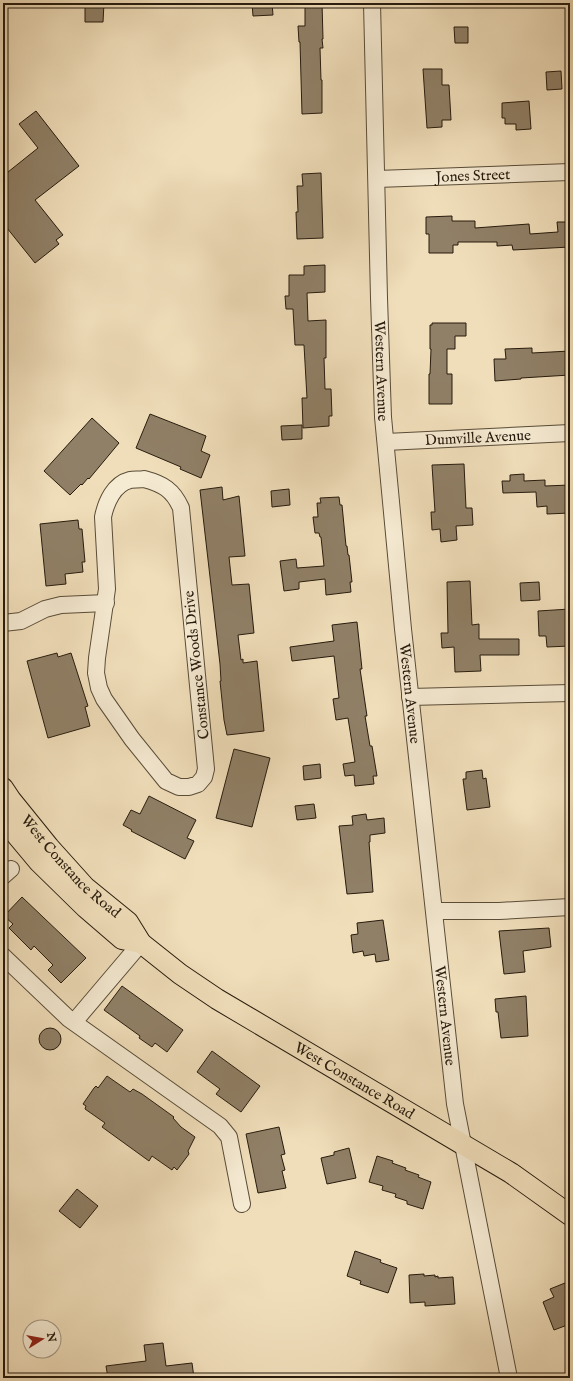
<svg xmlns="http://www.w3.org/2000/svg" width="573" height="1381" font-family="'IM FELL English',serif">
<rect width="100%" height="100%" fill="#f0deba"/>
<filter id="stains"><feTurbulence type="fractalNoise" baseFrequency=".005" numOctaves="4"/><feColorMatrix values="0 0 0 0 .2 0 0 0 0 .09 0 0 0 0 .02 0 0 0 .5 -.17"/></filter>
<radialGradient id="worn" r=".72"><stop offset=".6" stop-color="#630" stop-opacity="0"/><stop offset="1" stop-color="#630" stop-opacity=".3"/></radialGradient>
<!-- building -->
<path fill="#908067" stroke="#271b0d" d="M85,3H104L103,22H85Z
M252,3H272L273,15L253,16Z
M305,3H322L323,39H322L323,48H320L321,80H322V113L302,114L300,42H299L298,26H305Z
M454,27H468V43H455Z
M423,69H442V85H449L451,120H442V127L427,128Z
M561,71L562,89L547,90L546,72Z
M529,101L531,129L516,130V124H505V118H502V103Z
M36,111L79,166L35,200L63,235L56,240L59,244L35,263L3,223V176L38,148L19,124Z
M321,173L323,238L297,239L296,212H298L297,186H303L302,174Z
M452,216V221H475V228L529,224L530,234L558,232L557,222H570V247L513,250L512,245L497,246V242H458V245H453V253H429V234H426V217Z
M325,265V292L307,293L308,321L326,320V358H324L325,389H331L332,416H329V426L303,428L302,398H307L304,345H295L293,309H286L285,296H289V275H304V266Z
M432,323H466V336H455V349H447V374H452V404H429V374H430L431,349H430V325H432Z
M532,348V353L570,351V375L521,378V379L495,381L494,359H506L505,349Z
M150,414L206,436L201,451L210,455L201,478L180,469L181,467L136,448Z
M92,418L119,443L89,479L88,478L82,485L81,484L70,495L44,471Z
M302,425V439L282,440L281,426Z
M464,464L466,508H472L473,525L456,526L457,540L441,542L440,529L432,530L431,512H435L432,465Z
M524,474V481L545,480V486L570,485V513L547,514V506L537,507L536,492L503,493L502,481H510V475Z
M222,487L223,500L239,496L245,556L229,557L232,585L249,584L254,633L238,635L241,660L243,659V663L257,661L264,731L227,735L224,720L220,681H221L220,664L200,490Z
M289,489L290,505L272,507L271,491Z
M339,497L340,505H342L346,546H347L348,555H349L352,582H350L351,592L326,595L325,579L299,582V589L284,591L280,561L296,559L297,568L324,566L321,537H320L319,533H315L313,517H318L317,503H321L320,498Z
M78,520L79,529H82L85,562H82L83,572L65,574L66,584L46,586L40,524Z
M470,581L472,625L479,624V639H519V655H480L481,671L455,672L454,647L442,648L441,633H448L447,582Z
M539,582L540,600L521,601L520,583Z
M570,609V646L547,647L546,636H539L538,611Z
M357,622L362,669H360L367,716H365L370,746H372L377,776H373L374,784L355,786L354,775L345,776L343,764L355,762L348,718L336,720L333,699L339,698L334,656L292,661L290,647L334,641L332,625Z
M57,653L58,657L71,653L88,706L85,707L90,726L48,738L27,661Z
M234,749L270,758L252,827L216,818Z
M320,764L321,778L304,780L303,766Z
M482,770L483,779L486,778L490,807L467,810L463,779H466V772Z
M149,796L196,820L187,838L194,841L185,859L131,831L132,830L123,825L131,810L140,814Z
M314,804L316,818L297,820L295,806Z
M366,814L367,820L384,818L385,833L370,835V842H369L373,892L347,894L339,826L353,825L352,816Z
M22,897L86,958L61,983L48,970L53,965L34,946L31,950L9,928L13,924L4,916Z
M383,920L389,960L376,962L375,954L364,956L363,951L353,953L351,935L358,934L357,923Z
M549,928L551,947L523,951L525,972L504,974L499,931Z
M122,986L183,1030L167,1052L155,1043L152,1047L139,1038L140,1036L104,1010Z
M526,996L528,1036L501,1038L498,1012H496L495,999Z
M39 1039a11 11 0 1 1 22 0a11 11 0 1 1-22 0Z
M212,1051L260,1086L241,1112L216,1094L220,1089L197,1072Z
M107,1076L130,1092L133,1089L142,1094L174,1117L173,1118L181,1127L195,1137L188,1151L189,1154L177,1170L174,1167L172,1170L152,1156L149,1161L102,1127L105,1123L85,1109L86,1106L83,1104L94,1088L96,1086L98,1088Z
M279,1127L285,1154L281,1155L285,1170L282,1171L286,1188L258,1193L246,1134Z
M349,1148L356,1178L327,1184L321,1158L334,1155V1152Z
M377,1156L393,1161L392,1163L406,1168L405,1170L419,1175L418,1177L431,1182L423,1209L407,1204V1201L395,1197L396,1194L382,1190L383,1186L369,1182Z
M77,1189L98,1206L80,1228L59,1211Z
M355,1251L381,1260L380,1262L382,1263L397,1268L388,1293L360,1284L361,1281L347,1276Z
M424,1274V1276L435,1275V1277L438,1276V1278L453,1277L455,1304L425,1306V1302L410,1303L409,1275Z
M570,1281V1324L554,1330L543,1302L554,1297L550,1289Z
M163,1343L166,1366L192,1363L194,1378H108L106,1366L146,1361L144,1345Z"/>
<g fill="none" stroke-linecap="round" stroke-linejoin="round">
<!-- minor casing -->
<g stroke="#594c38" stroke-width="18">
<g id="minor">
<path id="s1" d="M372,3L379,298L383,417L403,629L455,1104L509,1378"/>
<path id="s2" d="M377,179L570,172"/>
<path id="s3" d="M386,442L570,433"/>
<path d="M144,479C163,484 173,490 181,508L206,769L204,777L198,784L189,787H179L166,781L132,739L104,699L99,688L96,673L97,658L107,589L103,517C106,502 114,484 130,480C134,479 139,480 144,479Z"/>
<path d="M3,623L21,621L45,609L61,605L106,603"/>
<path d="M410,697L570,693"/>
<path d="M3,876L11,869"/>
<path d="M435,911H499L570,907"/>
<path d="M3,956L69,1019L220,1126L229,1137L242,1204"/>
<path d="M74,1022L141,943"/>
</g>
</g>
<!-- major casing -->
<g stroke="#271b0d" stroke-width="22">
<g id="major">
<path id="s4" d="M3,788L11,800L49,847L85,887L128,922L141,943L180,974L217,999L511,1173L570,1215"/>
<path d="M3,819L39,862L86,908L122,939L141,943"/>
</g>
</g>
<!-- minor -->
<use href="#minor" stroke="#f5ead2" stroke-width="16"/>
<!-- major -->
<use href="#major" stroke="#f0deba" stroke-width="20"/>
</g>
<g text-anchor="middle" stroke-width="3" stroke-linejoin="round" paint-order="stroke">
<!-- street labels -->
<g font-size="15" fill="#271b0d" stroke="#f5ead2">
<text dy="5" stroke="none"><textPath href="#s2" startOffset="96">Jones Street</textPath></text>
<text dy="5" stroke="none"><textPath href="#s1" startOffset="368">Western Avenue</textPath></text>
<text dy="5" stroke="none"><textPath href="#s3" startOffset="92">Dumville Avenue</textPath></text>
<text transform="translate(196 665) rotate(-96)" y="5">Constance Woods Drive</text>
<text dy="5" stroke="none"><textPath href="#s1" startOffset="692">Western Avenue</textPath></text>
<text dy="5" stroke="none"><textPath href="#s4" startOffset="104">West Constance Road</textPath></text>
<text dy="5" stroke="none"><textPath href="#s1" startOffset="1016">Western Avenue</textPath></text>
<text dy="5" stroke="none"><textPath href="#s4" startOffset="463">West Constance Road</textPath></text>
</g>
</g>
<!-- margin -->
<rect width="573" height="1381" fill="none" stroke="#f0deba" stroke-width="16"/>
<rect x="4" y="4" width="565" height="1373" fill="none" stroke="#271b0d" stroke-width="2"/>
<rect x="8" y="8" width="557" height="1365" fill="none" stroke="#271b0d"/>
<!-- north arrow -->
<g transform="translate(42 1339) rotate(79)"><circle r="19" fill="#f5ead2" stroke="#a39783"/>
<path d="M0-3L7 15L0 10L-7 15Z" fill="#8f2418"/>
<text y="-6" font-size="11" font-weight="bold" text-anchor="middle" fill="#271b0d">N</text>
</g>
<rect width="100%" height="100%" filter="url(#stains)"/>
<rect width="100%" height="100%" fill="url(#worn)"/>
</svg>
